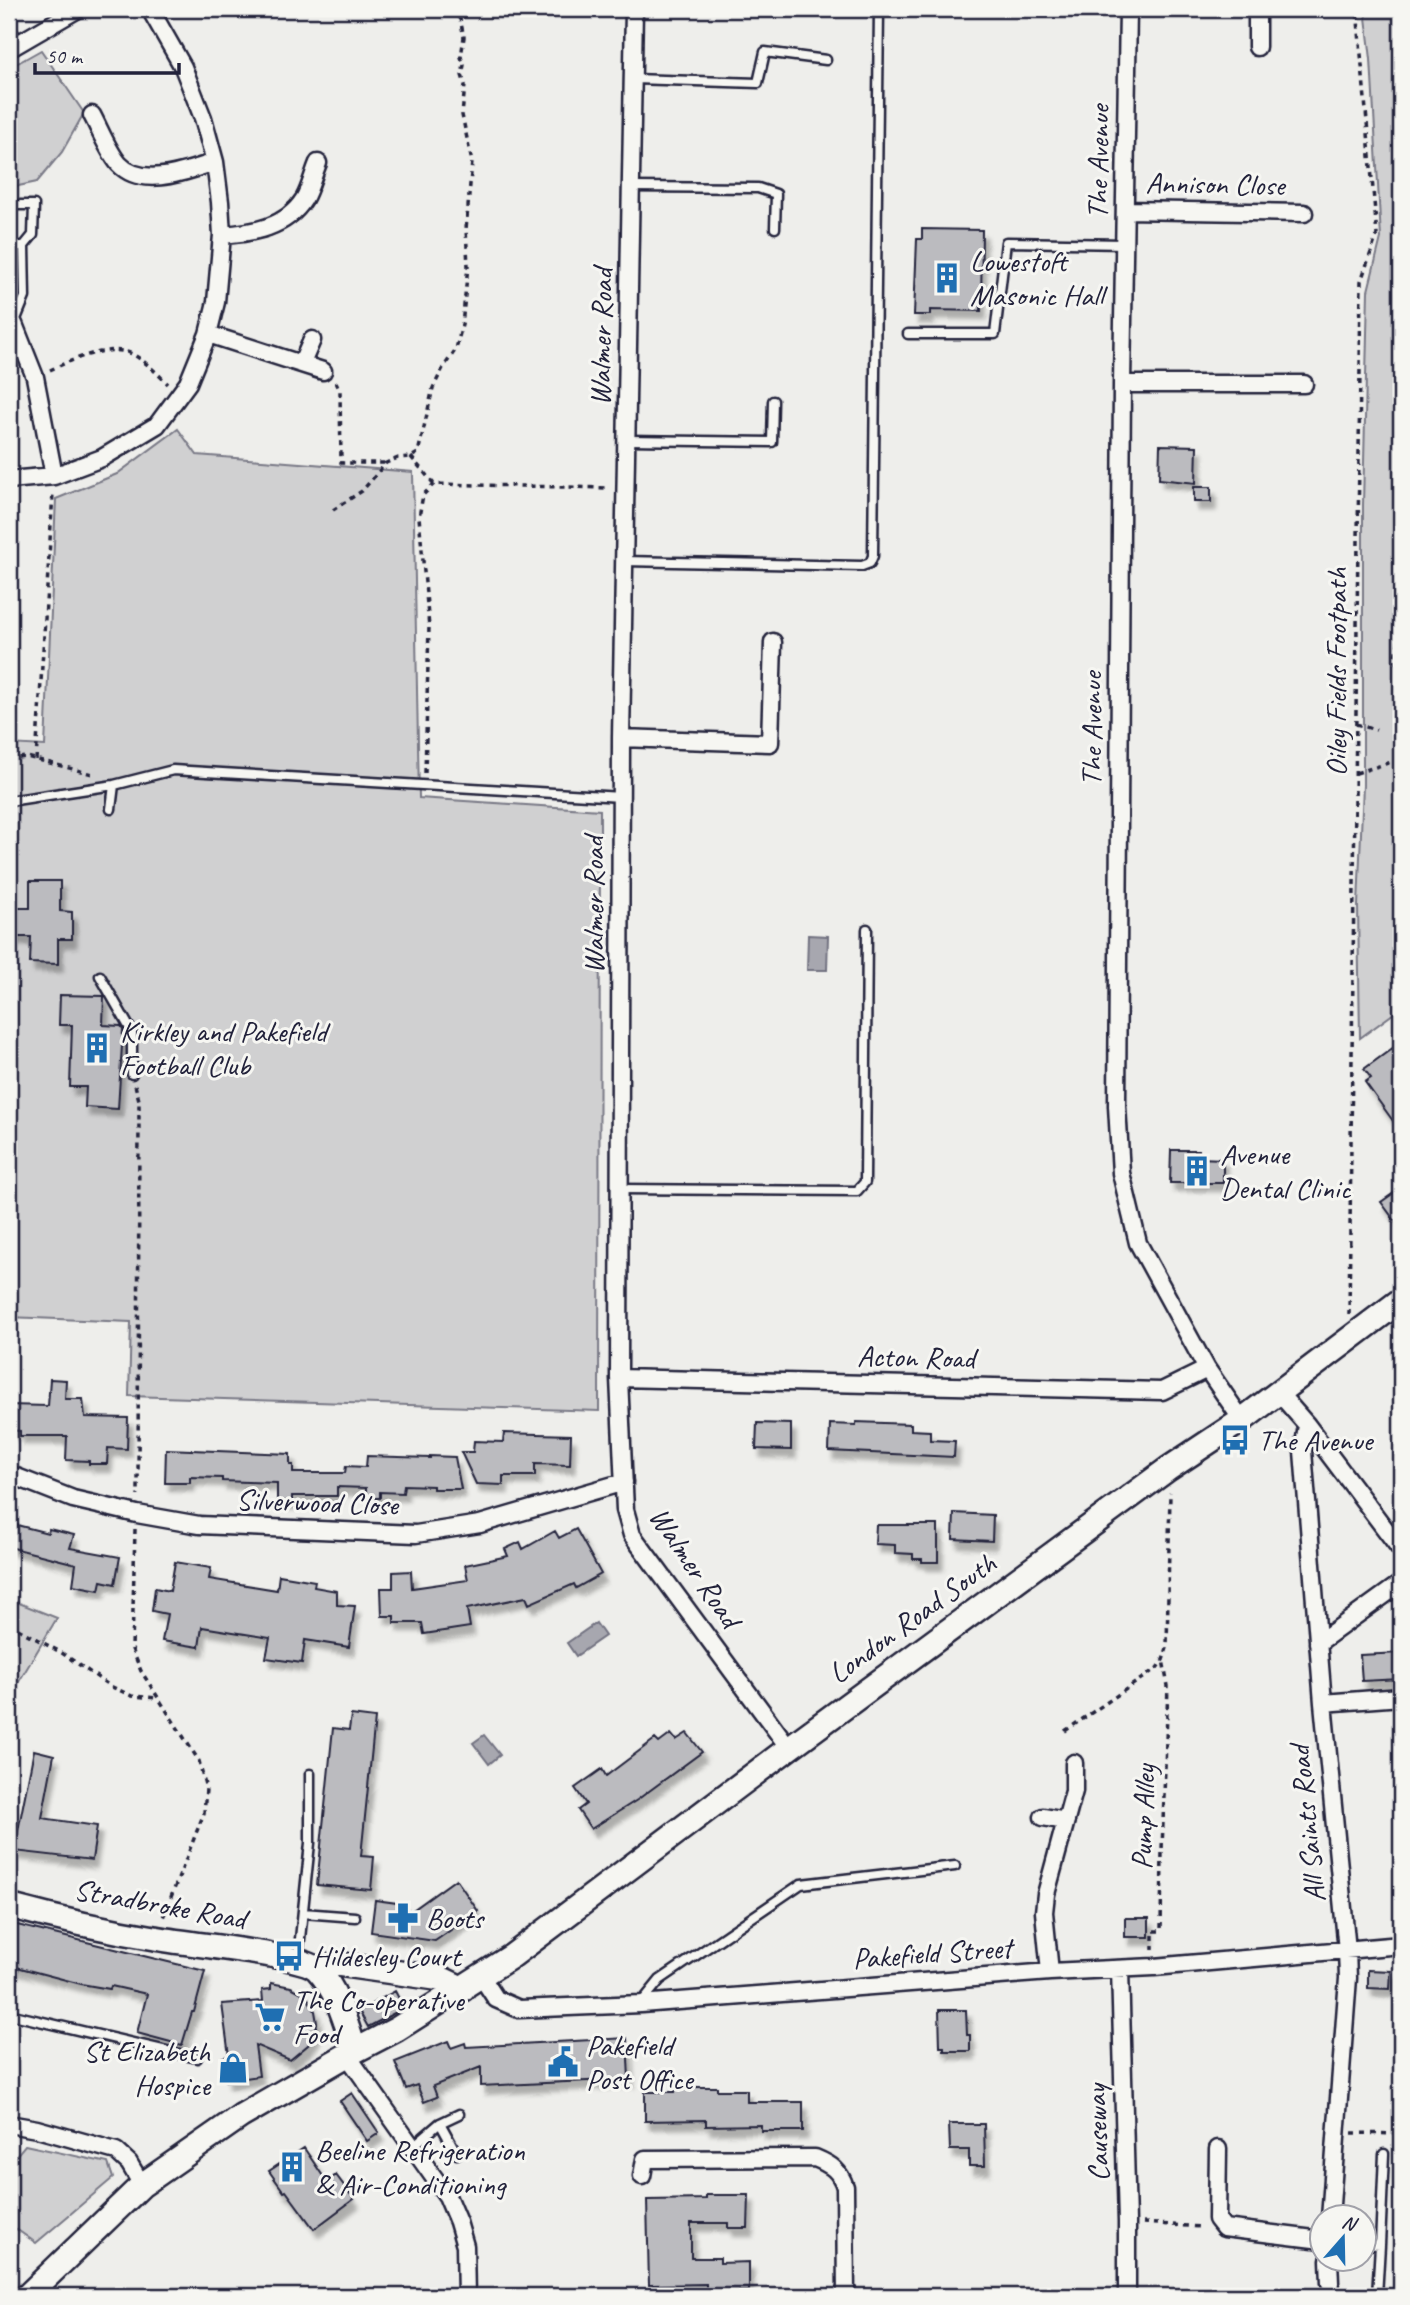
<svg xmlns="http://www.w3.org/2000/svg" width="1410" height="2305" font-family="Caveat,sans-serif">
<defs>
<filter id="shadow"><feDropShadow dx="4.5" dy="8" stdDeviation="2" flood-color="#0004"/></filter>
</defs>
<rect width="100%" height="100%" fill="#eeeeeb"/>
<filter id="ink" filterUnits="userSpaceOnUse"><feTurbulence type="fractalNoise" baseFrequency=".0143" numOctaves="2"/><feDisplacementMap in="SourceGraphic" scale="14" xChannelSelector="R" yChannelSelector="G"/><feConvolveMatrix kernelMatrix="1 2 1 2 8 2 1 2 1" color-interpolation-filters="sRGB"/></filter>
<g filter="url(#ink)">
<!-- green -->
<path fill="#d0d0d1" stroke="#797986" stroke-width="2" d="M1365,9H1401V1008L1360,1038L1358,906L1363,785V505L1368,291L1381,238L1371,59Z
M41,50L84,113L62,152L37,182L9,188V68Z
M178,429L197,455L413,472L419,798L600,810L599,1411L129,1396L131,1322L9,1317V744L45,746L56,499L117,474Z
M9,1599L57,1618L11,1695L9,1694Z
M25,2145L108,2163L113,2178L36,2243L9,2224V2164Z"/>
<!-- water -->
<path fill="#a7a7af" stroke="#727281" stroke-width="2" d="M808,935L828,936L827,970H807Z
M596,1623L605,1636L576,1656L567,1643Z
M484,1735L500,1755L489,1764L473,1743Z"/>
<!-- building -->
<path fill="#bbbbbf" stroke="#22223b" stroke-width="2" filter="url(#shadow)" d="M922,229L982,230L981,311L930,310V315H914L917,239H922Z
M1160,445L1197,446L1196,483L1159,479Z
M1194,487H1211V502H1194Z
M30,881H60V911L72,912V939H58V964L30,963L31,937H10V908H30Z
M60,995L104,996L103,1025L121,1026L123,1029L118,1109L85,1107L86,1087H70L72,1025H59Z
M1401,1042V1132L1365,1082L1371,1078L1364,1069Z
M1171,1150H1199V1158L1223,1159V1183H1170Z
M1401,1188V1229L1381,1202Z
M50,1379L66,1380L65,1399H83L85,1417L128,1418L127,1449L108,1448L107,1464H89V1461L66,1460L67,1436H20V1431L9,1430V1405L48,1406Z
M856,1422L911,1424V1430L930,1431V1440L955,1441L954,1457L829,1451L830,1424L856,1425Z
M757,1423L791,1424V1450L756,1449Z
M504,1433L571,1435L570,1465L535,1464V1476H503V1485L476,1484L461,1452H473L474,1441L503,1442Z
M166,1449L290,1454V1465H293V1473H345L346,1466L366,1467L367,1456L430,1458V1456L455,1457L461,1489H433V1486L404,1485L403,1493L380,1492V1498H366V1488L337,1487V1496H292V1501H277V1483L222,1481V1478L190,1477V1483H165Z
M954,1513L993,1515L992,1541L953,1539Z
M9,1523L48,1533L49,1529L74,1535L70,1548L120,1557L115,1584L101,1581L99,1590L73,1585L76,1564L9,1547Z
M876,1525H938V1562H922V1559H913V1554L895,1553V1545L875,1544Z
M576,1529L601,1574L576,1588L574,1584L529,1604L526,1597L467,1609L470,1627L424,1634L422,1623H394V1616H382L381,1588H393V1572L411,1571L412,1588L468,1580L465,1565L508,1556L505,1549L520,1542L523,1549L555,1531L559,1538Z
M175,1562L211,1568L209,1579L277,1590L279,1575L315,1581L314,1587L337,1591V1605L355,1606L349,1647L305,1640L302,1663L266,1658L270,1638L202,1627L199,1647L162,1641L167,1614L152,1611L155,1588L170,1591Z
M1401,1653V1679L1362,1681L1360,1655Z
M351,1715L375,1718L361,1856L374,1857L371,1890L317,1885L333,1728L349,1730Z
M687,1733L702,1752L637,1800L591,1829L578,1810L586,1804L575,1788L602,1769L606,1776L655,1739L659,1743L671,1734L676,1740Z
M34,1750L54,1755L42,1818L97,1826L92,1860L14,1851Z
M456,1879L478,1911L435,1941L371,1932L375,1900L404,1904L410,1912Z
M1125,1918H1149V1937H1125Z
M9,1923L205,1971L194,2012H192L182,2045L137,2033L147,1994L111,1986L110,1989L81,1984L9,1965Z
M1368,1970L1391,1971L1390,1989L1368,1988Z
M271,1983L291,1987L306,1995L315,2011L317,2023L315,2035L308,2045L290,2060L255,2045L259,2076L226,2081L223,2057L229,2056L222,2004L263,2001L262,1990L271,1989Z
M395,1991L404,2008L368,2027L359,2011Z
M939,2010H966L967,2035H970V2051H944V2047H940Z
M627,2038L629,2079L481,2086V2067L433,2086L437,2097L424,2102L417,2085L406,2089L395,2062L448,2041L451,2048L465,2043L466,2047Z
M675,2087H717V2090H747V2102H803V2131H761V2125L706,2126V2120L645,2121V2092H675Z
M352,2093L379,2133L367,2141L340,2101Z
M949,2124H984L985,2166H969V2150H950Z
M304,2148L327,2182L336,2175L354,2199L314,2229L286,2191L284,2192L269,2171Z
M706,2195H749L748,2228H728V2223H691V2258H720V2263L749,2262V2291H706V2284L649,2285L647,2200L706,2199Z"/>
<g fill="none" stroke-linecap="round" stroke-linejoin="round">
<!-- service casing -->
<g stroke="#22223b" stroke-width="13">
<path id="service" d="M9,27L20,42
M633,79L758,83L765,52L826,60
M630,187L758,188L776,194L775,228
M9,205H34L33,235L24,246
M9,246H24L25,297L14,324
M908,334H995L1006,242L1125,244
M628,440L772,442L773,401
M624,561L862,566L870,563L873,556L879,9
M9,801L114,785L173,770L621,797
M111,809L114,785
M100,976L132,1032V1074
M620,1189L857,1191L865,1182L867,929
M303,1913L355,1917
M298,1958L310,1843V1774
M642,2002L660,1980L801,1884L955,1866
M9,2014L197,2058
M440,2123L457,2154
M412,2147L440,2123L459,2114
M1364,2244L1380,2245L1384,2154
M1377,2296L1380,2245"/>
</g>
<!-- minor casing -->
<g stroke="#22223b" stroke-width="21">
<path id="minor" d="M634,9L621,738L619,1378L625,1510L632,1535L789,1748
M1128,9L1122,384L1117,1106L1121,1173L1138,1243L1207,1369L1242,1420
M1257,9V47
M9,49L78,9
M92,115C100,130 108,151 119,164C142,189 187,171 215,162
M1125,210L1304,213
M222,235C252,233 286,228 304,199C310,189 313,175 318,163
M9,324H14L35,377L54,476
M208,334L323,371
M302,363L312,340
M1122,384H1304
M9,480L54,476L102,458L157,425L188,383L208,334L216,302L222,235L220,202L215,162L203,118L183,67L150,9
M621,738L770,743L773,642
M619,1378L1162,1391L1207,1369
M1279,1393L1307,1425L1401,1550
M1307,1425L1303,1451L1323,1703L1347,1950L1348,1978L1330,2218
M9,1474L73,1499L137,1514L199,1525L416,1534L480,1524L624,1482
M1318,1643L1401,1583
M1323,1703L1401,1697
M1043,1817L1066,1821
M1120,1969L1127,2222V2296
M1050,1972L1044,1912L1046,1894L1074,1791V1763
M481,1976L496,1999L519,2009L641,2004L1050,1972L1154,1967L1401,1945
M347,2055L447,2196L458,2222L465,2246L466,2296
M9,2124L37,2129L116,2151L129,2163L142,2185
M1218,2149L1217,2219L1224,2228L1322,2240
M642,2176L645,2159L815,2158C832,2165 840,2171 845,2187L846,2296
M1329,2260L1330,2283"/>
</g>
<!-- secondary casing -->
<g stroke="#22223b" stroke-width="28">
<path id="secondary" d="M9,1906C57,1919 106,1930 155,1938C184,1944 301,1954 317,1969C338,1991 346,2024 355,2051
M318,1970L337,1964L442,1979L463,1989
M27,2296L142,2185L241,2116L347,2055L397,2029L512,1956L789,1748L1168,1469L1242,1420L1401,1300"/>
</g>
<!-- path -->
<path stroke="#22223b" stroke-width="3.5" stroke-dasharray="5 5" stroke-linecap="butt" d="M50,370C72,360 111,342 134,355C146,362 158,374 168,384
M336,382L340,391L341,463H386
M411,457L434,484
M333,510L362,491L386,463L398,458L411,457L418,453L433,388L443,368L456,349L462,325L468,266L466,229L472,162L462,115L465,85L462,75L464,65L461,57L464,37L460,19L450,9
M1401,631L1394,659L1401,671
M1356,724L1376,730
M9,759L27,757L92,774
M36,760L53,493
M425,773L429,627L419,517L423,495L434,484L608,488
M1356,773L1401,759
M135,1085L139,1100L138,1496
M1349,1315L1361,281L1377,235L1357,9
M135,1529L132,1649L141,1671L199,1761L206,1789L204,1813L162,1920
M9,1624L62,1653L110,1686L132,1696L158,1698
M1065,1731L1157,1668L1163,1660L1167,1648L1170,1492
M1153,1950V1931H1161L1162,1850L1168,1686L1163,1660
M1352,2133L1401,2134
M1143,2223L1201,2227"/>
<!-- service -->
<use href="#service" stroke="#f6f6f2" stroke-width="8"/>
<!-- minor -->
<use href="#minor" stroke="#f6f6f2" stroke-width="16"/>
<!-- secondary -->
<use href="#secondary" stroke="#f6f6f2" stroke-width="23"/>
</g>
</g>
<!-- icons -->
<defs>
<g id="building-bare" transform="scale(2.415)"><path d="M-4-6H4V6H1V3H-1V6H-4ZM-2.5-4.3h1.7v1.8h-1.7ZM.8-4.3h1.7v1.8H.8ZM-2.5-1h1.7V.8h-1.7ZM.8-1h1.7V.8H.8Z" fill="#1f6fb2" stroke="#f6f6f2" stroke-width="2.5" paint-order="stroke"/></g>
<g id="bus-bare" transform="scale(2.415)"><path d="M-5-6H5V4H4V6H2V4H-2V6H-4V4H-5ZM-3.5-4V0h7V-4ZM-3.5 1.2v1.5H-2V1.2ZM2 1.2v1.5H3.5V1.2Z" fill="#1f6fb2" stroke="#f6f6f2" stroke-width="2.5" paint-order="stroke"/></g>
<g id="pharmacy-bare" transform="scale(2.415)"><path d="M-2-6h4v4h4v4h-4v4h-4v-4h-4v-4h4Z" fill="#1f6fb2" stroke="#f6f6f2" stroke-width="2.5" paint-order="stroke"/></g>
<g id="supermarket-bare" transform="scale(2.415)"><path d="M-6-5.5h2.5l.6 2H6L4.5 2H-2.5L-4.4-4H-6ZM-1.5 3.2a1.3 1.3 0 1 0 .1 0ZM3 3.2a1.3 1.3 0 1 0 .1 0Z" fill="#1f6fb2" stroke="#f6f6f2" stroke-width="2.5" paint-order="stroke"/></g>
<g id="civic-bare" transform="scale(2.415)"><path d="M-.6-6.5H3V-4.5H.6V-3L4-1V1h2V6H-6V1h2V-1L-.6-3ZM-1.2 2.5V6h2.4V2.5Z" fill="#1f6fb2" stroke="#f6f6f2" stroke-width="2.5" paint-order="stroke"/></g>
<g id="shop-bare" transform="scale(2.415)"><path d="M-5-2.5h2.3a2.7 3.5 0 0 1 5.4 0H5L5.5 6h-11ZM-1.5-2.5h3a1.5 2.3 0 0 0-3 0Z" fill="#1f6fb2" stroke="#f6f6f2" stroke-width="2.5" paint-order="stroke"/></g>
</defs>
<g fill-rule="evenodd">
<use href="#building-bare" x="947" y="278"/>
<use href="#building-bare" x="97" y="1048"/>
<use href="#building-bare" x="1197" y="1171"/>
<use href="#bus-bare" x="1235" y="1440"/>
<use href="#pharmacy-bare" x="403" y="1918"/>
<use href="#bus-bare" x="289" y="1956"/>
<use href="#supermarket-bare" x="270" y="2017"/>
<use href="#civic-bare" x="563" y="2062"/>
<use href="#shop-bare" x="233" y="2068"/>
<use href="#building-bare" x="292" y="2167"/>
</g>
<g text-anchor="middle" stroke-width="6" stroke-linejoin="round" paint-order="stroke">
<!-- street labels -->
<g font-size="30" fill="#22223b" stroke="#f6f6f2">
<text transform="translate(1098 162) rotate(-89)" y="10">The Avenue</text>
<text transform="translate(1215 184) rotate(1)" y="10">Annison Close</text>
<text transform="translate(601 337) rotate(-89)" y="10">Walmer Road</text>
<text transform="translate(1336 672) rotate(-90)" y="10">Oiley Fields Footpath</text>
<text transform="translate(1091 729) rotate(-90)" y="10">The Avenue</text>
<text transform="translate(593 905) rotate(-90)" y="10">Walmer Road</text>
<text transform="translate(916 1357) rotate(1)" y="10">Acton Road</text>
<text transform="translate(317 1502) rotate(2)" y="10">Silverwood Close</text>
<text transform="translate(695 1567) rotate(56)" y="10">Walmer Road</text>
<text transform="translate(912 1618) rotate(-36)" y="10">London Road South</text>
<text transform="translate(1143 1817) rotate(-88)" y="10">Pump Alley</text>
<text transform="translate(1307 1824) rotate(-96)" y="10">All Saints Road</text>
<text transform="translate(160 1904) rotate(10)" y="10">Stradbroke Road</text>
<text transform="translate(932 1953) rotate(-4)" y="10">Pakefield Street</text>
<text transform="translate(1097 2133) rotate(-92)" y="10">Causeway</text>
</g>
<!-- poi labels -->
<g font-size="30" fill="#22223b" stroke="#f6f6f2" text-anchor="start">
<text x="970" y="271">Lowestoft<tspan x="970" dy="34">Masonic Hall</tspan></text>
<text x="120" y="1041">Kirkley and Pakefield<tspan x="120" dy="34">Football Club</tspan></text>
<text x="1220" y="1164">Avenue<tspan x="1220" dy="34">Dental Clinic</tspan></text>
<text x="1258" y="1450">The Avenue</text>
<text x="426" y="1928">Boots</text>
<text x="312" y="1966">Hildesley Court</text>
<text x="293" y="2010">The Co-operative<tspan x="293" dy="34">Food</tspan></text>
<text x="586" y="2055">Pakefield<tspan x="586" dy="34">Post Office</tspan></text>
<text x="210" y="2061" text-anchor="end">St Elizabeth<tspan x="210" dy="34">Hospice</tspan></text>
<text x="315" y="2160">Beeline Refrigeration<tspan x="315" dy="34">&amp; Air-Conditioning</tspan></text>
</g>
</g>
<!-- margin -->
<rect width="1410" height="2305" fill="none" stroke="#f6f6f2" stroke-width="35"/>
<rect x="18" y="18" width="1375" height="2270" fill="none" stroke="#22223b" stroke-width="2.5" filter="url(#ink)"/>
<!-- north arrow -->
<g transform="translate(1343 2238) rotate(20)"><circle r="33" fill="#f6f6f2" stroke="#a1a1a9" stroke-width="2"/>
<path d="M0-5L12 26L0 18L-12 26Z" fill="#1f6fb2"/>
<text y="-10" font-size="19" font-weight="bold" text-anchor="middle" fill="#22223b">N</text>
</g>
<!-- scale -->
<path d="M35 63v10h144v-10" fill="none" stroke="#22223b" stroke-width="3.5"/>
<text x="46" y="63" font-size="21" fill="#22223b" stroke="#f6f6f2" stroke-width="5" paint-order="stroke">50 m</text>
</svg>
